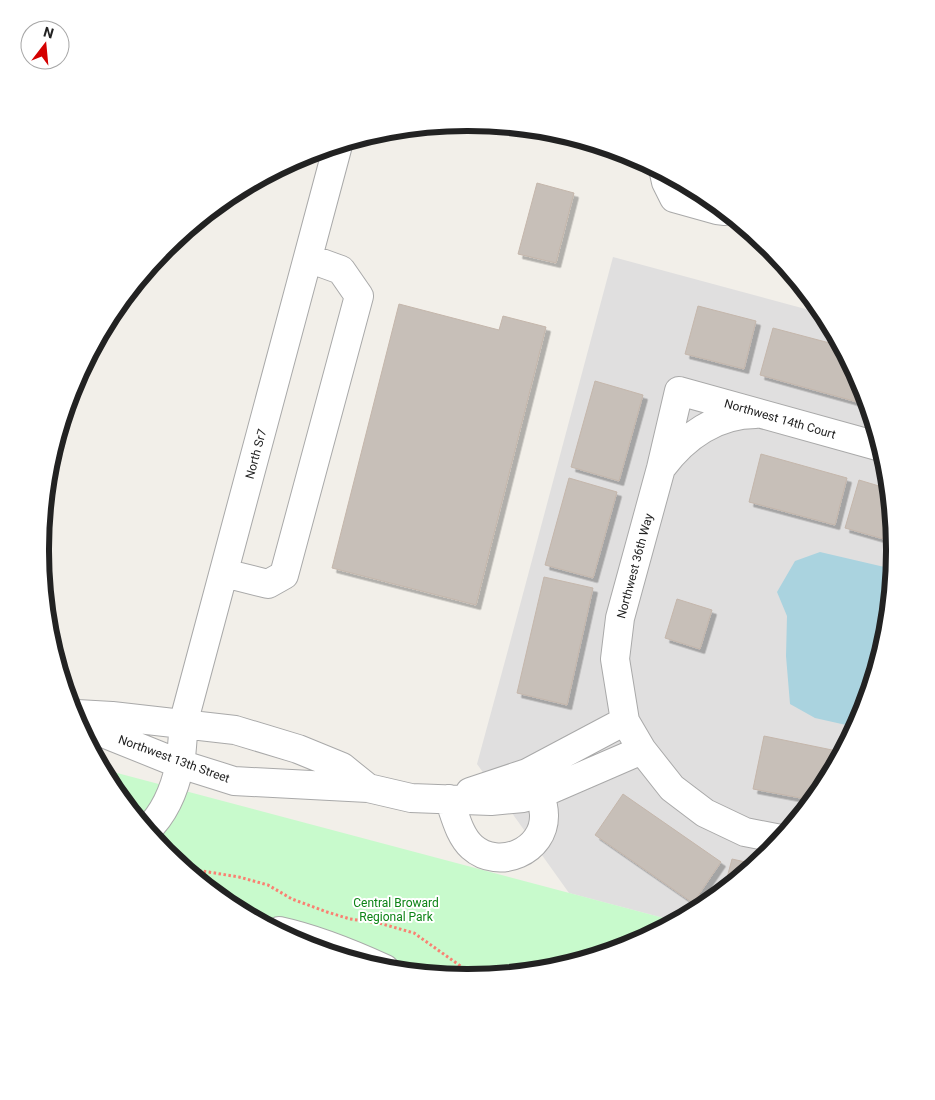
<svg xmlns="http://www.w3.org/2000/svg" width="935" height="1100" font-family="Roboto,sans-serif">
<defs>
<filter id="shadow"><feDropShadow dx="4.5" dy="4.5" stdDeviation="0" flood-color="#0004"/></filter>
</defs>
<rect width="100%" height="100%" fill="#f2efe9"/>
<!-- residential -->
<path fill="#e0dfdf" d="M613,257L824,314L863,387L887,467L895,550L887,634L862,714L823,788L770,852L705,906L675,921L569,893L477,764L508,650Z"/>
<!-- park -->
<path fill="#c8facc" d="M102,769L675,921L631,945L551,969L467,977L384,969L304,945L230,905L165,852L112,787Z"/>
<!-- water -->
<path fill="#aad3df" d="M820,552L893,569L887,634L862,714L855,727L815,718L790,704L786,656L787,616L777,592L795,561Z"/>
<!-- building -->
<path fill="#c7bfb8" stroke="#c4b6ab" filter="url(#shadow)" d="M537,183L574,193L556,263L518,254Z
M399,304L499,330L503,316L546,327L476,605L332,568Z
M698,306L756,321L744,369L685,354Z
M773,328L841,346L863,387L868,405L760,375Z
M595,381L643,395L619,481L571,467Z
M761,454L847,478L835,525L749,502Z
M569,478L617,492L593,578L545,565Z
M859,480L889,489L894,542L845,528Z
M544,577L593,588L567,705L517,693Z
M677,599L712,610L700,649L665,638Z
M764,736L842,752L823,788L814,799L811,798V800L753,789Z
M623,794L721,862L693,903L595,835Z
M732,859L750,863L749,870L724,889Z"/>
<g fill="none" stroke-linecap="round" stroke-linejoin="round">
<!-- minor casing -->
<g stroke="#a9a9a9" stroke-width="30">
<path id="minor" d="M664,173L666,182L674,198L717,210L725,211
M662,467C685,436 717,414 756,414
M224,573L268,584L284,575L359,296L341,270L308,258
M72,712L77,714L108,735L180,764L234,781L368,788L411,798L491,801L523,798L539,794L552,789L642,750
M77,714L112,716L235,730L298,749L342,767L368,788
M470,792L527,773L625,721
M449,799C455,815 459,835 472,847C499,871 545,851 544,815C544,799 534,786 527,773
M147,830C165,813 175,788 180,764C183,747 182,730 186,713L338,145
M781,839L745,832L705,813L672,788L642,750L625,721L615,659L620,618L661,468L679,391L881,447
M279,931C316,939 350,953 385,969"/>
</g>
<!-- path -->
<path stroke="#fa8072" stroke-width="3" stroke-dasharray="2.5 2.5" stroke-linecap="butt" d="M184,868L239,877L268,885L292,899L327,912L350,919L379,923L414,933L476,977"/>
<!-- minor -->
<use href="#minor" stroke="#fff" stroke-width="28"/>
</g>
<g text-anchor="middle" stroke-width="4" stroke-linejoin="round" paint-order="stroke">
<!-- street labels -->
<g font-size="12" fill="#222" stroke="#fff">
<text transform="translate(780 419) rotate(16)" y="4">Northwest 14th Court</text>
<text transform="translate(256 454) rotate(-75)" y="4">North Sr7</text>
<text transform="translate(635 566) rotate(-75)" y="4">Northwest 36th Way</text>
<text transform="translate(174 759) rotate(20)" y="4">Northwest 13th Street</text>
</g>
<!-- park labels -->
<g font-size="12" fill="#0c8416" stroke="#fff">
<text x="396" y="907">Central Broward<tspan x="396" dy="14">Regional Park</tspan></text>
</g>
</g>
<!-- crop -->
<path d="M0 0H935V1100H0ZM467 131H468A418 418 0 0 1 886 549V551A418 418 0 0 1 468 969H467A418 418 0 0 1 49 551V549A418 418 0 0 1 467 131Z" fill="#fff" fill-rule="evenodd"/>
<path fill="none" stroke="#222" stroke-width="6" d="M467 131H468A418 418 0 0 1 886 549V551A418 418 0 0 1 468 969H467A418 418 0 0 1 49 551V549A418 418 0 0 1 467 131Z"/>
<!-- north arrow -->
<g transform="translate(45 45) rotate(16)"><circle r="24" fill="#ffffff" stroke="#a7a7a7"/>
<path d="M0-4L9 19L0 12L-9 19Z" fill="#d40000"/>
<text y="-8" font-size="14" font-weight="bold" text-anchor="middle" fill="#222222">N</text>
</g>
</svg>
